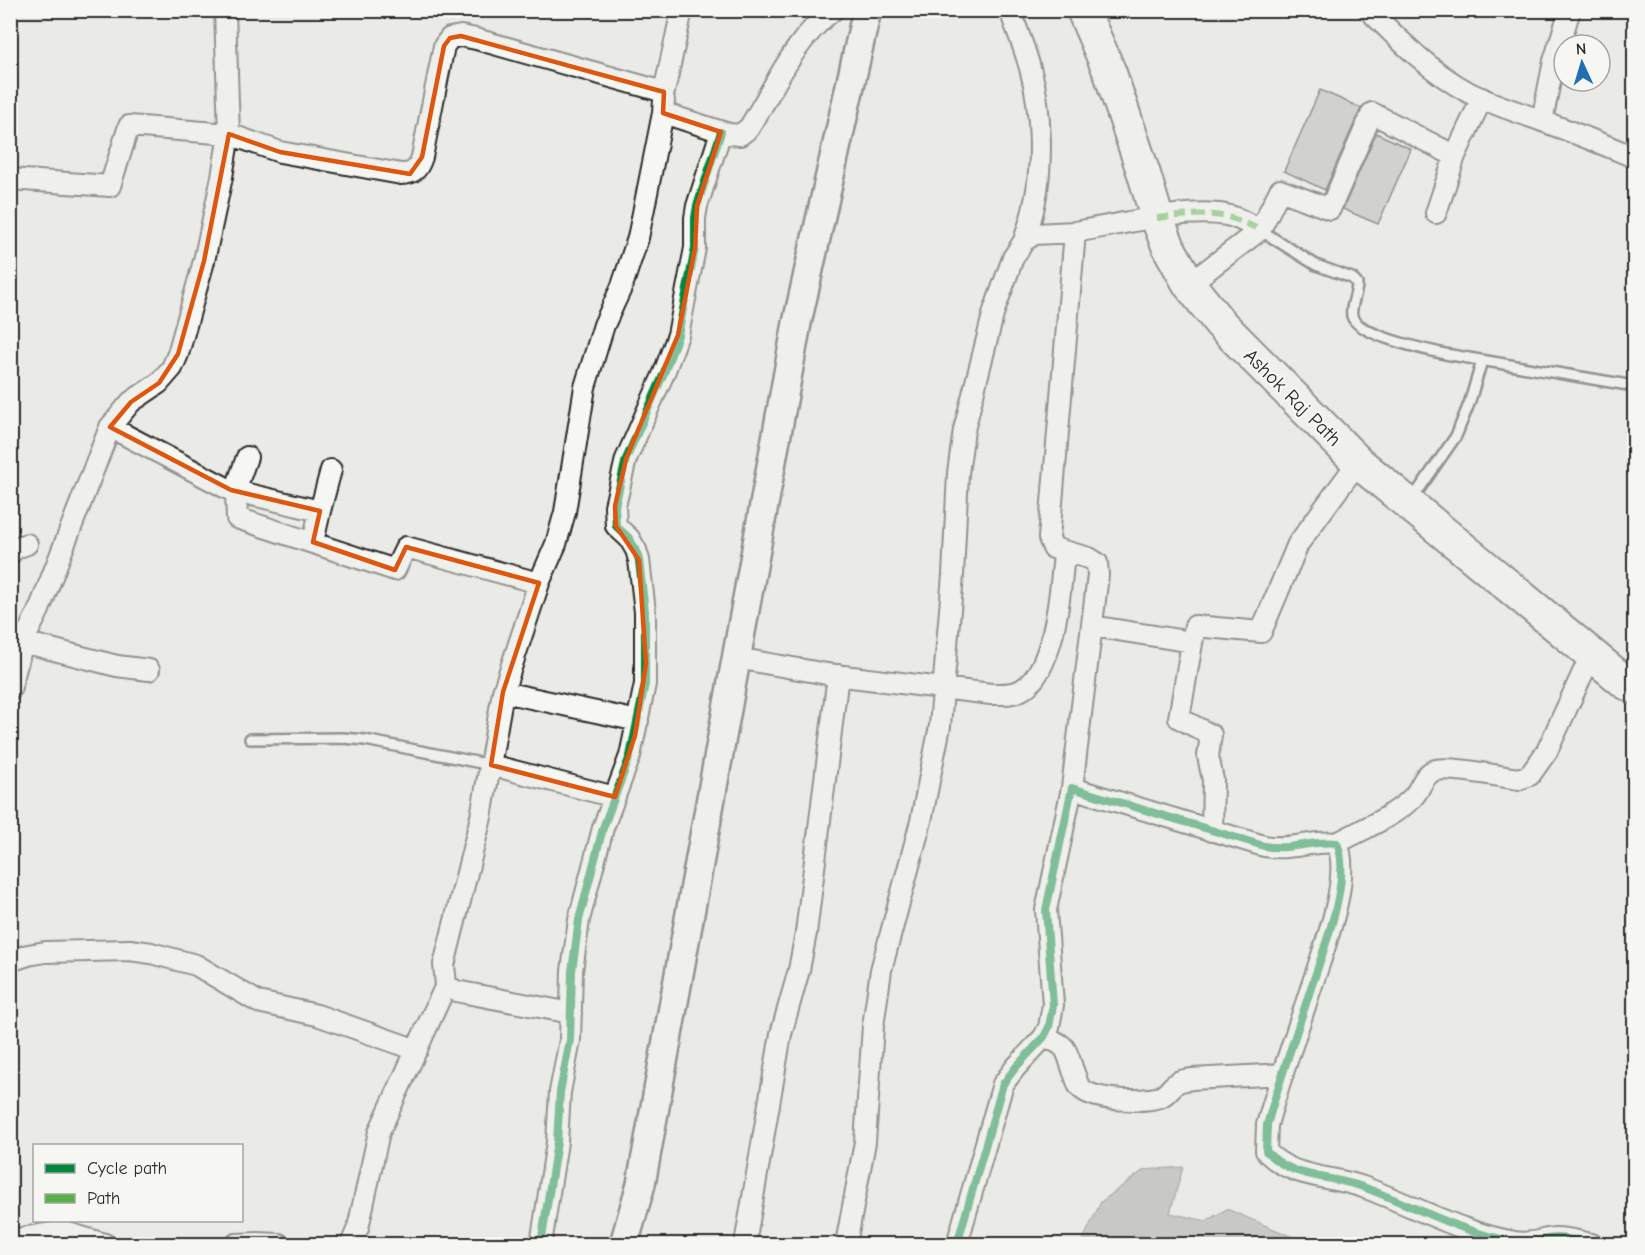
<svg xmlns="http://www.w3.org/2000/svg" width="1645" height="1255" font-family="'Comic Neue',sans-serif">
<rect width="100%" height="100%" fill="#eaeae6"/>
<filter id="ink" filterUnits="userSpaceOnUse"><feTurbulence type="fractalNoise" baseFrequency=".0167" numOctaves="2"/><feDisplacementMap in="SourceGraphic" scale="12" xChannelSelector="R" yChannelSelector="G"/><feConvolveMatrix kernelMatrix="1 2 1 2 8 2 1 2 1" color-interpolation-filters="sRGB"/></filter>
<g filter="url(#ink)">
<!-- water -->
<path fill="#a1a19e" stroke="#727270" stroke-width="1.5" d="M1183,1167L1170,1213L1206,1221L1227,1209L1309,1244H1081L1101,1202L1144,1170Z"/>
<!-- building -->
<path fill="#b4b4b1" stroke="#2b2b2b" stroke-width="1.5" d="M1320,90L1361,108L1325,190L1284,171Z
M1376,133L1411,149L1378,224L1343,209Z"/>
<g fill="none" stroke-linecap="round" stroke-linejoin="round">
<!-- service casing -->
<g stroke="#2b2b2b" stroke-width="14">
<path id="service" d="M1260,230L1316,265L1352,278L1357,284C1357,295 1350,306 1352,316C1357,335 1427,350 1445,354L1634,386
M1411,501L1456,436L1469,404L1482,361
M250,739L343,738L365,740L491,765"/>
</g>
<!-- minor casing -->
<g stroke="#2b2b2b" stroke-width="24">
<path id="minor" d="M1010,10C1017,31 1026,51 1031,72C1041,108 1043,164 1035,201C1033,214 1028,228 1024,241
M1369,10C1399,40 1431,72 1468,92C1493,105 1519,112 1545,122C1575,133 1605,145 1634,157
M664,100L663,113L729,134L740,135L749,128C775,87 793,41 833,10
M1542,121L1554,61L1570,10
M10,179L110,186L129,126L229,134L280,152L401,174C414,174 418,169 422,157L444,46L450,38L461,36L476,39L664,92L682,10
M1436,213L1455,156
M1189,284L1260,230L1280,190L1330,209L1372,113L1455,156L1482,98
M110,427L236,493L237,518L395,570L406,547L539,583
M231,490L320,511L313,542
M235,491L247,457
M320,511L331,470
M10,554L16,548L27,544
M1092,626L1192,642
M23,642L117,666L149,670
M736,658L827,674L991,694C1002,694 1014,695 1023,689C1055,669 1061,587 1064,553
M10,690L23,642L39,610L110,427L131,402L159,383L172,368L178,354L204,261L222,177L229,134L225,10
M503,692L638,721
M491,765L615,797
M1072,788L1098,575L1097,563L1089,558L1053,548L1049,538L1075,232C1117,225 1185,208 1226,215C1238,217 1249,224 1260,230
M1212,831L1213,780L1208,756L1211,735L1179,718L1195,626L1261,632L1298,544L1358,462
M1337,843C1359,831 1397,815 1413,797C1421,789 1423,773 1436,770C1452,766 1501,777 1519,779L1530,775L1547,751L1592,653
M10,961L28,955L45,952L130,950L151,953L196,965L258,1002L317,1015L417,1050
M571,1013L456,991L446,985L444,965L481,817L503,692L539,583L556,544L565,512L585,387L604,325L622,286L638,238L663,113
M1044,1037C1069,1045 1066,1051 1074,1073C1076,1077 1077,1083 1079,1086C1090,1102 1144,1102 1160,1097C1168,1094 1171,1086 1178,1082C1182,1080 1187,1080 1192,1079L1283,1074
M10,1240L57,1232L68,1233L105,1244
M236,1244L257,1243L279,1244
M351,1244L358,1228L379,1132L446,985
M541,1244L557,1142L560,1092L570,1040L572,971L579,920L603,828L630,756L645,684V612L639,560L636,550L629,538L616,526L615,506L626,459L664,373L678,335L695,248V218L697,206L721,132
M745,1244L781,1034L799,970L806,933L838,675
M846,1244L865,1142L873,1026L881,970L921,821L940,726L953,575L958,473L964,430L994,311L1013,258L1024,241L1034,234L1075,232
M957,1244L1003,1084L1016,1067L1044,1037L1049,1027L1053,1005L1046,910L1072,788L1264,846C1290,851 1313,840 1337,843C1353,879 1321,956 1309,994C1295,1038 1279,1081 1267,1125L1266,1151C1291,1179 1330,1175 1363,1187C1415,1206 1461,1233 1515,1242C1528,1245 1542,1239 1556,1238C1568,1238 1581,1242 1592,1244"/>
</g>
<!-- secondary casing -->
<g stroke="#2b2b2b" stroke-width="32">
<path id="secondary" d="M624,1244L641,1184L797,323L867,10"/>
</g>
<!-- primary casing -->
<g stroke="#2b2b2b" stroke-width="36">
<path id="primary" d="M1083,10L1110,73L1144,174L1157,218L1169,248L1189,284L1220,323L1358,462L1626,683L1634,687"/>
</g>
<!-- service -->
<use href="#service" stroke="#f6f6f2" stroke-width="9"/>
<!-- minor -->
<use href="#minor" stroke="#f6f6f2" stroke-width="20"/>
<!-- secondary -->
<use href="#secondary" stroke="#f6f6f2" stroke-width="27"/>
<!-- primary -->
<use href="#primary" stroke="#f6f6f2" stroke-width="32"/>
<!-- quiet -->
<path stroke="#56b246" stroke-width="6" stroke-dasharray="12 6" stroke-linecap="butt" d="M1157,218C1201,214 1220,209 1260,230"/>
<!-- cycleway casing -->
<g stroke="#f6f6f2" stroke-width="11">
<path id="cycleway" d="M541,1244L557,1142L560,1092L570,1040L572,971L579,920L603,828L630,756L645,684V612L639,560L636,550L629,538L616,526L615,506L626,459L664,373L678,335L695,248V218L697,206L721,132
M957,1244L1003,1084L1016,1067L1044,1037L1049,1027L1053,1005L1046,910L1072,788L1264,846C1290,851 1313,840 1337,843C1353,879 1321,956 1309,994C1295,1038 1279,1081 1267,1125L1266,1151C1291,1179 1330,1175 1363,1187C1415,1206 1461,1233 1515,1242C1528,1245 1542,1239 1556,1238C1568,1238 1581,1242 1592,1244"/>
</g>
<!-- cycleway -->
<use href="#cycleway" stroke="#00873e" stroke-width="8"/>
</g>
</g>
<!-- marked area -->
<path d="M0 0H1645V1255H0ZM461,36L664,92L663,113L721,132L697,206L695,248L678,335L626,459L615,506L616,526L639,560L646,664L635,735L615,797L491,765L503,692L539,583L406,547L395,570L313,542L320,511L231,490L110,427L131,402L159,383L178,354L204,261L229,134L280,152L410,174L422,157L444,46L450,38Z" fill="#eaeae6" fill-opacity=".55" fill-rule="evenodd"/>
<path fill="none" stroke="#df570e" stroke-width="4.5" stroke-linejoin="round" d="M461,36L664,92L663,113L721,132L697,206L695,248L678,335L626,459L615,506L616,526L639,560L646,664L635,735L615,797L491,765L503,692L539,583L406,547L395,570L313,542L320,511L231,490L110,427L131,402L159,383L178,354L204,261L229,134L280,152L410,174L422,157L444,46L450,38Z"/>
<g text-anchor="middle" stroke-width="4.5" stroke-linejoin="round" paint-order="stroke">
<!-- street labels -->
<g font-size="20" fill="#2b2b2b" stroke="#f6f6f2">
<text transform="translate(1293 397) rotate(45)" y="7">Ashok Raj Path</text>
</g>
</g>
<!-- margin -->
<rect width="1645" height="1255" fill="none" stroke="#f6f6f2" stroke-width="36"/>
<rect x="18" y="18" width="1609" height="1219" fill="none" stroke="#2b2b2b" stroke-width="2" filter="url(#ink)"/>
<!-- legend -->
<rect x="33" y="1144" width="210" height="78" fill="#f6f6f2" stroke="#a5a5a2" stroke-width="1.5"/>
<rect x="45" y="1164" width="30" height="9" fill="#00873e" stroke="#a5a5a2" stroke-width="1.5"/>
<text x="87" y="1174" font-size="18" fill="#2b2b2b">Cycle path</text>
<rect x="45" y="1194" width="30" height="9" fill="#56b246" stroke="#a5a5a2" stroke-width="1.5"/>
<text x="87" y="1204" font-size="18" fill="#2b2b2b">Path</text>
<!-- north arrow -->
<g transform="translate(1582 63) rotate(356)"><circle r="28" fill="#f6f6f2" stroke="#a5a5a2" stroke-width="1.5"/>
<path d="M0-4.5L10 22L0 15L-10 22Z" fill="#1f6fb2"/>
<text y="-9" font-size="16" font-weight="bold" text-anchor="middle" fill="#2b2b2b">N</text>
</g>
</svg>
